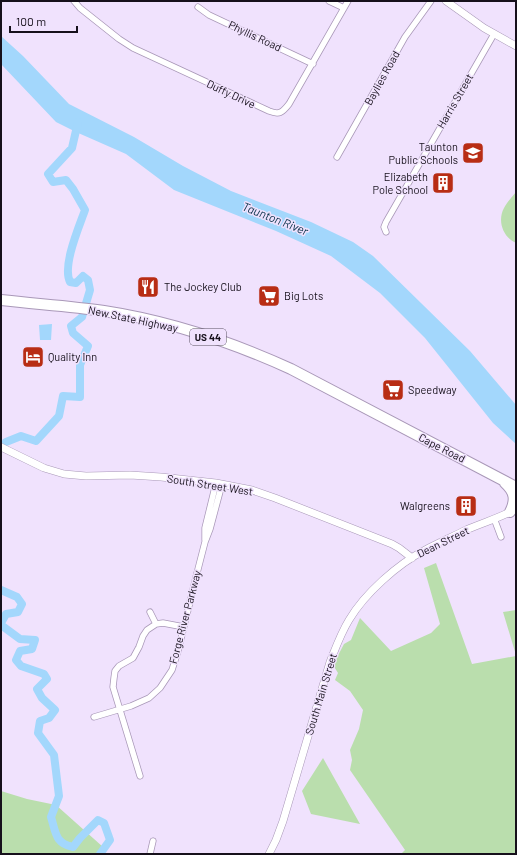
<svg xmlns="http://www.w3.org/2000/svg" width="517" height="855" font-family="Barlow,sans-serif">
<rect width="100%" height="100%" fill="#f0e2fd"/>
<!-- green -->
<path fill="#badead" d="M516,192V243C503,237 497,221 504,208C507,202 512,197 516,192Z
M436,563L472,664L516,656V854H401L405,850L350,770L352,760L350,750L359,729L363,710L350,691L335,680L338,673L333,665L344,644L351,640L360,618L391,651L431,633L440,624L424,568Z
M516,610V655L503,612Z
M323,758L360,824L311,814L302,791Z
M1,791L27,799L56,805L103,847V849L101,854H1Z"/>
<!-- water -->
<path fill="#a3d7fc" d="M1,36L23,56L69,104L134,137L183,166L231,191L311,222L353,242L373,256L470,351L516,405V444L493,423L425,338L380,293L331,256L276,231L174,190L126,154L76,132L56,122L1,64Z
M52,324L51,340H40L39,325Z"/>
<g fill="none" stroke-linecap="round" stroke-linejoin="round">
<!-- river -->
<path stroke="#a3d7fc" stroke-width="8" d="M6,442L21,436L36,441L59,416L63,396L80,397V365L88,346L73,333L71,326L82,317L90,290L88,280L83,276L76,283L70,282C62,266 79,227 85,210L73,189L66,180L53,182L48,174L72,148L78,122
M1,590L17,597L22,604L18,612L6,614L1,623
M1,625L20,639L35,640L32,649L20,651L16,660L21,666L44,674L47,679L37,689L42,698L55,710L49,718L40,721L38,733L54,755L59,796L51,817C56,833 55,843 73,847L80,838L98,820L104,823L110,840L100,854"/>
<!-- street casing -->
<g stroke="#a998b8" stroke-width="7">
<path id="street" d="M74,1L80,8L119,39L133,48L269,111C279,115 282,113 289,104L348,1
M329,1L344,8
M198,7L209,15L313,64
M337,157L405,37L431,1
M386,232L384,227L386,222L494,34
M495,521L501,537
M205,540V528L216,483
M150,612L156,624
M94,717L131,706L149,698L160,688L172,670L178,651L196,577L205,542L210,529L222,484
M140,776L113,687L114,678L115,671L119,666L133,658L139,647L143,636L147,630L156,624L163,623L184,627
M150,854L153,841"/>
</g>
<!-- secondary casing -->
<g stroke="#a998b8" stroke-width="8">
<path id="secondary" d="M446,1L484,28L516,46
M1,447L44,468L64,474L86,476L130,475L161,477L216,483L252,490L275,498L392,544L399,548L412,558
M269,854L276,840L283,821L330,662C336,647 341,633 349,620C365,593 398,564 425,550C438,543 452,537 466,530C482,523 499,518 514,510"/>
</g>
<!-- highway casing -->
<g stroke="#a998b8" stroke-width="12">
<path id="highway" d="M1,300C35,304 70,306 104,311C169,321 232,342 291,369L516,487
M505,483C515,492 516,500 510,512"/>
</g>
<!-- street -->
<use href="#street" stroke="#fff" stroke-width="5.5"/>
<!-- secondary -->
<use href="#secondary" stroke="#fff" stroke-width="7"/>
<!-- highway -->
<use href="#highway" stroke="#fff" stroke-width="10"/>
</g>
<!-- icons -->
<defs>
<g id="school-square" transform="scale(1.15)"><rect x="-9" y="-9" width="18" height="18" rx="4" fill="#b82d14" stroke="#f0e2fd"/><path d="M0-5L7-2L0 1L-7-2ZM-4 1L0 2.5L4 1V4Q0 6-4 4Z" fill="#fff"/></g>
<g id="building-square" transform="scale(1.15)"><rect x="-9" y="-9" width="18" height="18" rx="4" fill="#b82d14" stroke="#f0e2fd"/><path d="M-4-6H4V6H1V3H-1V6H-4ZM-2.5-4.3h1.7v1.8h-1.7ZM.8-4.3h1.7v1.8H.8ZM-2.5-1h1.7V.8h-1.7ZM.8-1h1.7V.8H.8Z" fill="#fff"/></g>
<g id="restaurant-square" transform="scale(1.15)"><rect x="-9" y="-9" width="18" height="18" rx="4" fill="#b82d14" stroke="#f0e2fd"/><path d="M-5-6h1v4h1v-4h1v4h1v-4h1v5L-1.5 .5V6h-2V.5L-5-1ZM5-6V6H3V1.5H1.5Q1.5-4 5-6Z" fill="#fff"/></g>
<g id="supermarket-square" transform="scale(1.15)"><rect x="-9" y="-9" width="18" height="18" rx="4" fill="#b82d14" stroke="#f0e2fd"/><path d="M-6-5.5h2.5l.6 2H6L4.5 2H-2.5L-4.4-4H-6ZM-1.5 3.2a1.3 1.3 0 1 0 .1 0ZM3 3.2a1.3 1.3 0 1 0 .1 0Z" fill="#fff"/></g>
<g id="hotel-square" transform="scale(1.15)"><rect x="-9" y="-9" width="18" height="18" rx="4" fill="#b82d14" stroke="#f0e2fd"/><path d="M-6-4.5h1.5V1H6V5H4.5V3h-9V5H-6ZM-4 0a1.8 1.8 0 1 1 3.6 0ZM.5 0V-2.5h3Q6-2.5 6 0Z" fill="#fff"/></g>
</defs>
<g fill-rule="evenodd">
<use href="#school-square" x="473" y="153"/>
<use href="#building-square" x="443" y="183"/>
<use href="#restaurant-square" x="148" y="287"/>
<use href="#supermarket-square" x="269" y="296"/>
<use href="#hotel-square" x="33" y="357"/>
<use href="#supermarket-square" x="393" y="390"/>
<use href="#building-square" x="466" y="506"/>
</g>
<g text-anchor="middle" stroke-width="3" stroke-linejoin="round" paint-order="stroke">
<!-- shield labels -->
<rect fill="#f0e2fd" stroke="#574f5f" stroke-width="1" x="190" y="329" width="36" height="16" rx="3"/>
<g font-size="10" font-weight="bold" fill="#16101b">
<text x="208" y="341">US 44</text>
</g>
<!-- street labels -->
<g font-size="11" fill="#16101b" stroke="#f0e2fd">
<text transform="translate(255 36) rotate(25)" y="4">Phyllis Road</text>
<text transform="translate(382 78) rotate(-61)" y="4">Baylies Road</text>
<text transform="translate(231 94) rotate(25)" y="4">Duffy Drive</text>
<text transform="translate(455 101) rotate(-60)" y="4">Harris Street</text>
<text transform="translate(133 319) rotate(12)" y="4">New State Highway</text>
<text transform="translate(442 448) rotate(27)" y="4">Cape Road</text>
<text transform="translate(210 485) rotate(9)" y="4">South Street West</text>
<text transform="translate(443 542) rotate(-26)" y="4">Dean Street</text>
<text transform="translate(185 617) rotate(-75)" y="4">Forge River Parkway</text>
<text transform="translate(321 694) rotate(-73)" y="4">South Main Street</text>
</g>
<!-- poi labels -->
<g font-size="11" fill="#16101b" stroke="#f0e2fd" text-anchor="start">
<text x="458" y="151" text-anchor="end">Taunton<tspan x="458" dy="13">Public Schools</tspan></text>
<text x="428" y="181" text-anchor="end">Elizabeth<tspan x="428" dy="13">Pole School</tspan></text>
<text x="164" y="291">The Jockey Club</text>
<text x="284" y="300">Big Lots</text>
<text x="48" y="361">Quality Inn</text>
<text x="408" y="394">Speedway</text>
<text x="450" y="510" text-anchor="end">Walgreens</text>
</g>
<!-- water labels -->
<g font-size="12" font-style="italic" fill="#09324a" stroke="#f0e2fd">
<text transform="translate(275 219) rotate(22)" y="4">Taunton River</text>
</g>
</g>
<!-- border -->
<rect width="517" height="855" fill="none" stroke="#16101b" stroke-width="4"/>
<!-- scale -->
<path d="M10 26v6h67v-6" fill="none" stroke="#16101b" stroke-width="2"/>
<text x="16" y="26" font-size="12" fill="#16101b" stroke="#f0e2fd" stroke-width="3" paint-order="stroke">100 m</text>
</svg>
